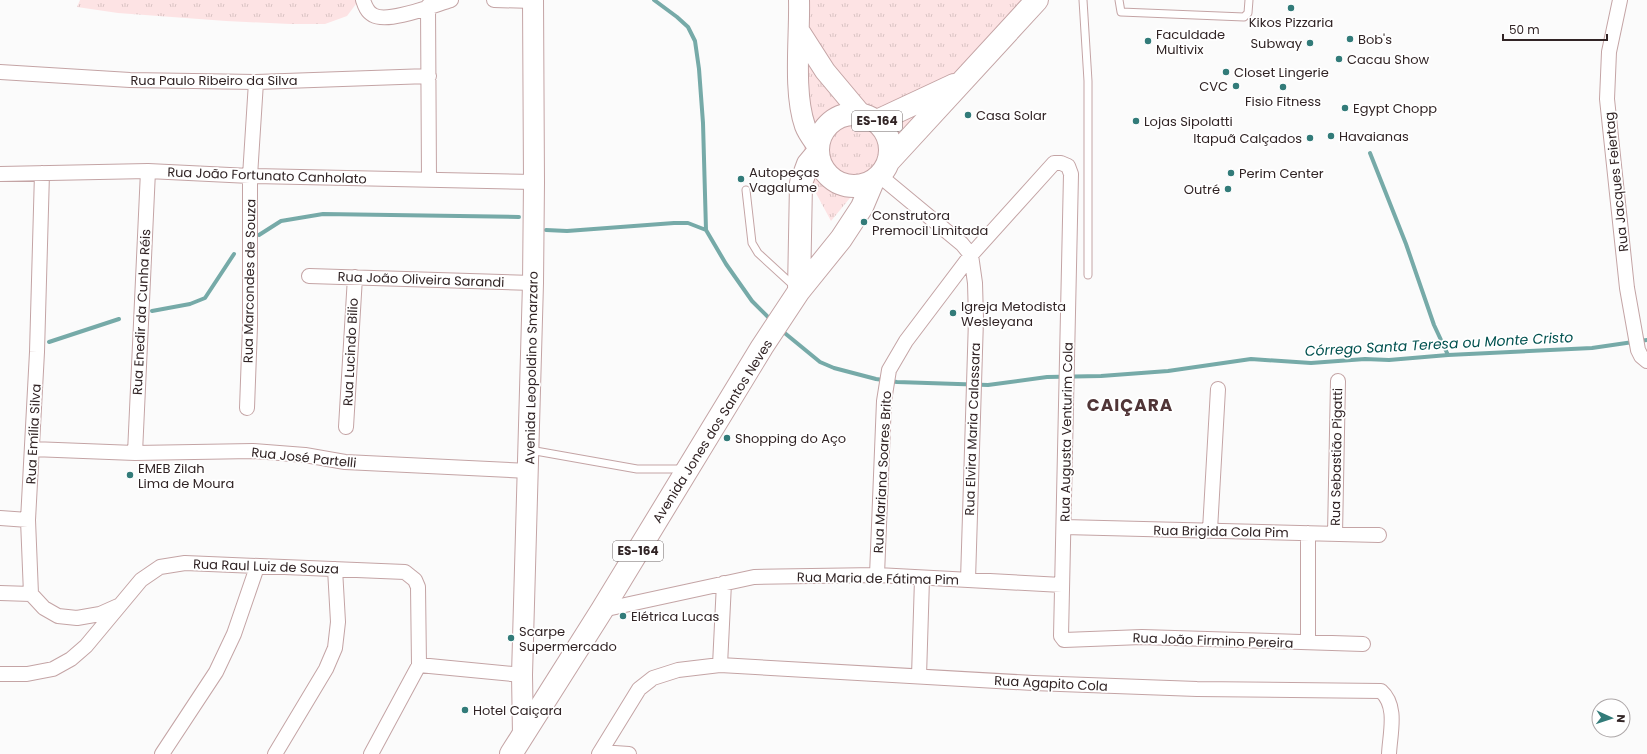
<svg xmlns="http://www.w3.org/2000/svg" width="1647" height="754" font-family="Poppins,sans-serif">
<defs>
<pattern id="grass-tufts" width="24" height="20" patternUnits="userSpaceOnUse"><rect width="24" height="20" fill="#fde3e4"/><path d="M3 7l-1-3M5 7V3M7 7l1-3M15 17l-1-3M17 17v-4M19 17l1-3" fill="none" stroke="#d9c3c3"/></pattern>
</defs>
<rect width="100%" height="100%" fill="#fbfbfb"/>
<!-- grass -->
<path fill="url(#grass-tufts)" d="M80,0H359L347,16L325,24H290L226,21L118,13L77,7Z
M803,0H1027L998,28L934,96L831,221L804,171Z"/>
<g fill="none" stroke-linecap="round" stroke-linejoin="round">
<!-- stream -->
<path stroke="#76aaa8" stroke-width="4" d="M654,0L677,17L688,27L695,41L699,69L703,123L706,230L726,264L752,301L772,321
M1370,153L1406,244L1434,325L1448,355
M546,230L567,231L674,223H688L706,230
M259,235L281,221L323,214L519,217
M152,311L190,304L205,298L234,254
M781,330L820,362L834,368L876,379L897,382L988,385L1047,377L1101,376L1168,371L1251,359L1311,363L1365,359L1389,360L1448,355L1592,348L1647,340
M49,342L119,319"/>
<!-- lane casing -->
<g stroke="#c4a4a5" stroke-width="9">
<path id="lane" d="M1083,0L1088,81V275
M1119,0L1121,12L1244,17L1248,13L1249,0
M746,190L752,243L758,253L794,286
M530,450L637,469H684"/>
</g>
<!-- street casing -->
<g stroke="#c4a4a5" stroke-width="16">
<path id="street" d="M363,0C365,6 367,12 373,15C388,24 434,5 451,0
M494,0L533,1
M1620,0L1609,52L1607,99L1627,288L1638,350L1641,356L1647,361
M428,6L429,180
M0,72L130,80L256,82L429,76
M42,173L37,352L28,520L31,594L44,608L58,616L77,618L100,614L118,606
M0,174L148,171L250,176L534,182
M880,176L962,244L971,255L975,283L976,319L968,580
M309,276L533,283
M247,408L250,326V176L256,82
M346,427L355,277
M32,449L135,453L253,451L305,455L345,462L529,471
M135,453L148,171
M0,518L28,520
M1064,527L1379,535
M1210,530L1218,389
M1335,534L1338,381
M877,575L884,401L889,370L906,341L971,255L1054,163H1061L1068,166L1071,174L1061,636L1064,640L1142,637L1363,644
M0,593L31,594
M602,610L754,577L877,575L1062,585
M1308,642V533
M419,665L522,675
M720,665L724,583
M0,674H27L53,669L71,659L86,646L141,580L160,567L185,563L405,572L415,580L418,587L419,665L371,754
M919,676L922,579
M600,752L629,754
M162,754L216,672L234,634L257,567
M275,754L326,669L335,648L338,622L335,569
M599,754L639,689L653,678L678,670L720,665L1033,683L1197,689L1381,691C1398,706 1390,733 1389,754"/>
</g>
<!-- secondary casing -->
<g stroke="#c4a4a5" stroke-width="22">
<path id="secondary" d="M799,0C800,37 793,92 805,126C808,134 814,141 818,147
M800,32L825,71L861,114
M523,735L522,675L533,283L534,182L533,0"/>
</g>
<!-- highway casing -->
<g stroke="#c4a4a5" stroke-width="24">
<path id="highway" d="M818 150a36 36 0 1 1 72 0a36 36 0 1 1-72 0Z
M877,121L954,85
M889,161L1037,0
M799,291L801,183L808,164L818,152
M511,754L602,610L762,347L799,291L841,239L862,207L873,181"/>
</g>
<!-- lane -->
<use href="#lane" stroke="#fff" stroke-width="7"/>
<!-- street -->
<use href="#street" stroke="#fff" stroke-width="14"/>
<!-- secondary -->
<use href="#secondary" stroke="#fff" stroke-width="20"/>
<!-- highway -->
<use href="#highway" stroke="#fff" stroke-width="22"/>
</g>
<!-- markers -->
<g fill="#327b79" stroke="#fff" stroke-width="1.5">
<circle cx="1291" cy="8" r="4"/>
<circle cx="1350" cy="39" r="4"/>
<circle cx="1148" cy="41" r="4"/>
<circle cx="1310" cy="43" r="4"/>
<circle cx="1339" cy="59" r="4"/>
<circle cx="1226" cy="72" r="4"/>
<circle cx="1236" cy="86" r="4"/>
<circle cx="1283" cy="87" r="4"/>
<circle cx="1345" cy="108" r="4"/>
<circle cx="968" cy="115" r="4"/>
<circle cx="1136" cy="121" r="4"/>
<circle cx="1331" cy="136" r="4"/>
<circle cx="1310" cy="138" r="4"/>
<circle cx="1231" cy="173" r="4"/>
<circle cx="741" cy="179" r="4"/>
<circle cx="1228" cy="189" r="4"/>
<circle cx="864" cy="222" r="4"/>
<circle cx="953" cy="313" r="4"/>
<circle cx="727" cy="438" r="4"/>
<circle cx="130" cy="475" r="4"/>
<circle cx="623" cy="616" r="4"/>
<circle cx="511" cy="638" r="4"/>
<circle cx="465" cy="710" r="4"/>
</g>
<g text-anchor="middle" stroke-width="3.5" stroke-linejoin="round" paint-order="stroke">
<!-- shield labels -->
<g fill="#fff" stroke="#6f6666" stroke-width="1">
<rect x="852" y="111" width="50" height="20" rx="3"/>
<rect x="613" y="541" width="50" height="20" rx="3"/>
</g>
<g font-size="12" font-weight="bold" fill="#312425">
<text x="877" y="125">ES-164</text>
<text x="638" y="555">ES-164</text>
</g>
<!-- poi labels -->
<g font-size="13" fill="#312425" stroke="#fff" text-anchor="start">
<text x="1291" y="27" text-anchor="middle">Kikos Pizzaria</text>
<text x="1156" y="39">Faculdade<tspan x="1156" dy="15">Multivix</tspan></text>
<text x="1358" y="44">Bob's</text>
<text x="1302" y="48" text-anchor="end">Subway</text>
<text x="1347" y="64">Cacau Show</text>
<text x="1234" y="77">Closet Lingerie</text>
<text x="1228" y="91" text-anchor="end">CVC</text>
<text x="1283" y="106" text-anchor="middle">Fisio Fitness</text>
<text x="1353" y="113">Egypt Chopp</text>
<text x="976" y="120">Casa Solar</text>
<text x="1144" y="126">Lojas Sipolatti</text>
<text x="1339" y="141">Havaianas</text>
<text x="1302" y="143" text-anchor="end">Itapuã Calçados</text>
<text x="749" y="177">Autopeças<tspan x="749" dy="15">Vagalume</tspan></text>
<text x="1239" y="178">Perim Center</text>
<text x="1220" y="194" text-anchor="end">Outré</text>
<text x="872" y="220">Construtora<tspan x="872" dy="15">Premocil Limitada</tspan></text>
<text x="961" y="311">Igreja Metodista<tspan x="961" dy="15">Wesleyana</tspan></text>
<text x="735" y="443">Shopping do Aço</text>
<text x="138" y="473">EMEB Zilah<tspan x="138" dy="15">Lima de Moura</tspan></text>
<text x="631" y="621">Elétrica Lucas</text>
<text x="519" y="636">Scarpe<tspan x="519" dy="15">Supermercado</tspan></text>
<text x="473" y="715">Hotel Caiçara</text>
</g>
<!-- street labels -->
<g font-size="13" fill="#312425" stroke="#fff">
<text x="214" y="85">Rua Paulo Ribeiro da Silva</text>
<text transform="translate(267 175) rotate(2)" y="5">Rua João Fortunato Canholato</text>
<text transform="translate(1616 182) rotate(-96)" y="5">Rua Jacques Feiertag</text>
<text transform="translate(421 279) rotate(2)" y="5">Rua João Oliveira Sarandi</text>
<text transform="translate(249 281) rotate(-89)" y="5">Rua Marcondes de Souza</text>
<text transform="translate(141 312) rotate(-87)" y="5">Rua Enedir da Cunha Réis</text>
<text transform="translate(350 352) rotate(-87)" y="5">Rua Lucindo Bilio</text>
<text transform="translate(531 368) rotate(-89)" y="5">Avenida Leopoldino Smarzaro</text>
<text transform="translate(972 429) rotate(-88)" y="5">Rua Elvira Maria Calassara</text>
<text transform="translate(712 431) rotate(-58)" y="5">Avenida Jones dos Santos Neves</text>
<text transform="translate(1066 432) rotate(-89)" y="5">Rua Augusta Venturim Cola</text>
<text transform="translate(33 434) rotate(-87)" y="5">Rua Emília Silva</text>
<text transform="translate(304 457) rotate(6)" y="5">Rua José Partelli</text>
<text transform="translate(1336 457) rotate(-89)" y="5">Rua Sebastião Pigatti</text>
<text transform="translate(882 472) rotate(-87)" y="5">Rua Mariana Soares Brito</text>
<text transform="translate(1221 531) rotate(1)" y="5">Rua Brigida Cola Pim</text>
<text transform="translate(266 566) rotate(2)" y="5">Rua Raul Luiz de Souza</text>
<text transform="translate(878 578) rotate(1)" y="5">Rua Maria de Fátima Pim</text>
<text transform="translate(1213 640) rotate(2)" y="5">Rua João Firmino Pereira</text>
<text transform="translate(1051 683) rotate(3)" y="5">Rua Agapito Cola</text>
</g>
<!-- water labels -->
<g font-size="14" font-style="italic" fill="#00514f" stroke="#fff">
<text transform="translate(1439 344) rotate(-3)" y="5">Córrego Santa Teresa ou Monte Cristo</text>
</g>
<!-- district labels -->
<g font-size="17" font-weight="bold" letter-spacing="1" fill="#503537" stroke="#fff">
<text x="1130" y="411">CAIÇARA</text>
</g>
</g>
<!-- north arrow -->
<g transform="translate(1611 718) rotate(93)"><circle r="19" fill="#ffffff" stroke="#ada7a8"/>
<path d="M0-3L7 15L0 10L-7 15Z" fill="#327b79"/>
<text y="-6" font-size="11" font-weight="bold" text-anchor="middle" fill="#312425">N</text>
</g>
<!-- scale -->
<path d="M1503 34v6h104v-6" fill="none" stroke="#312425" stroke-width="2"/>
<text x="1509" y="34" font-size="12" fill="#312425" stroke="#ffffff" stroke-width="3" paint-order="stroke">50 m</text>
</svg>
